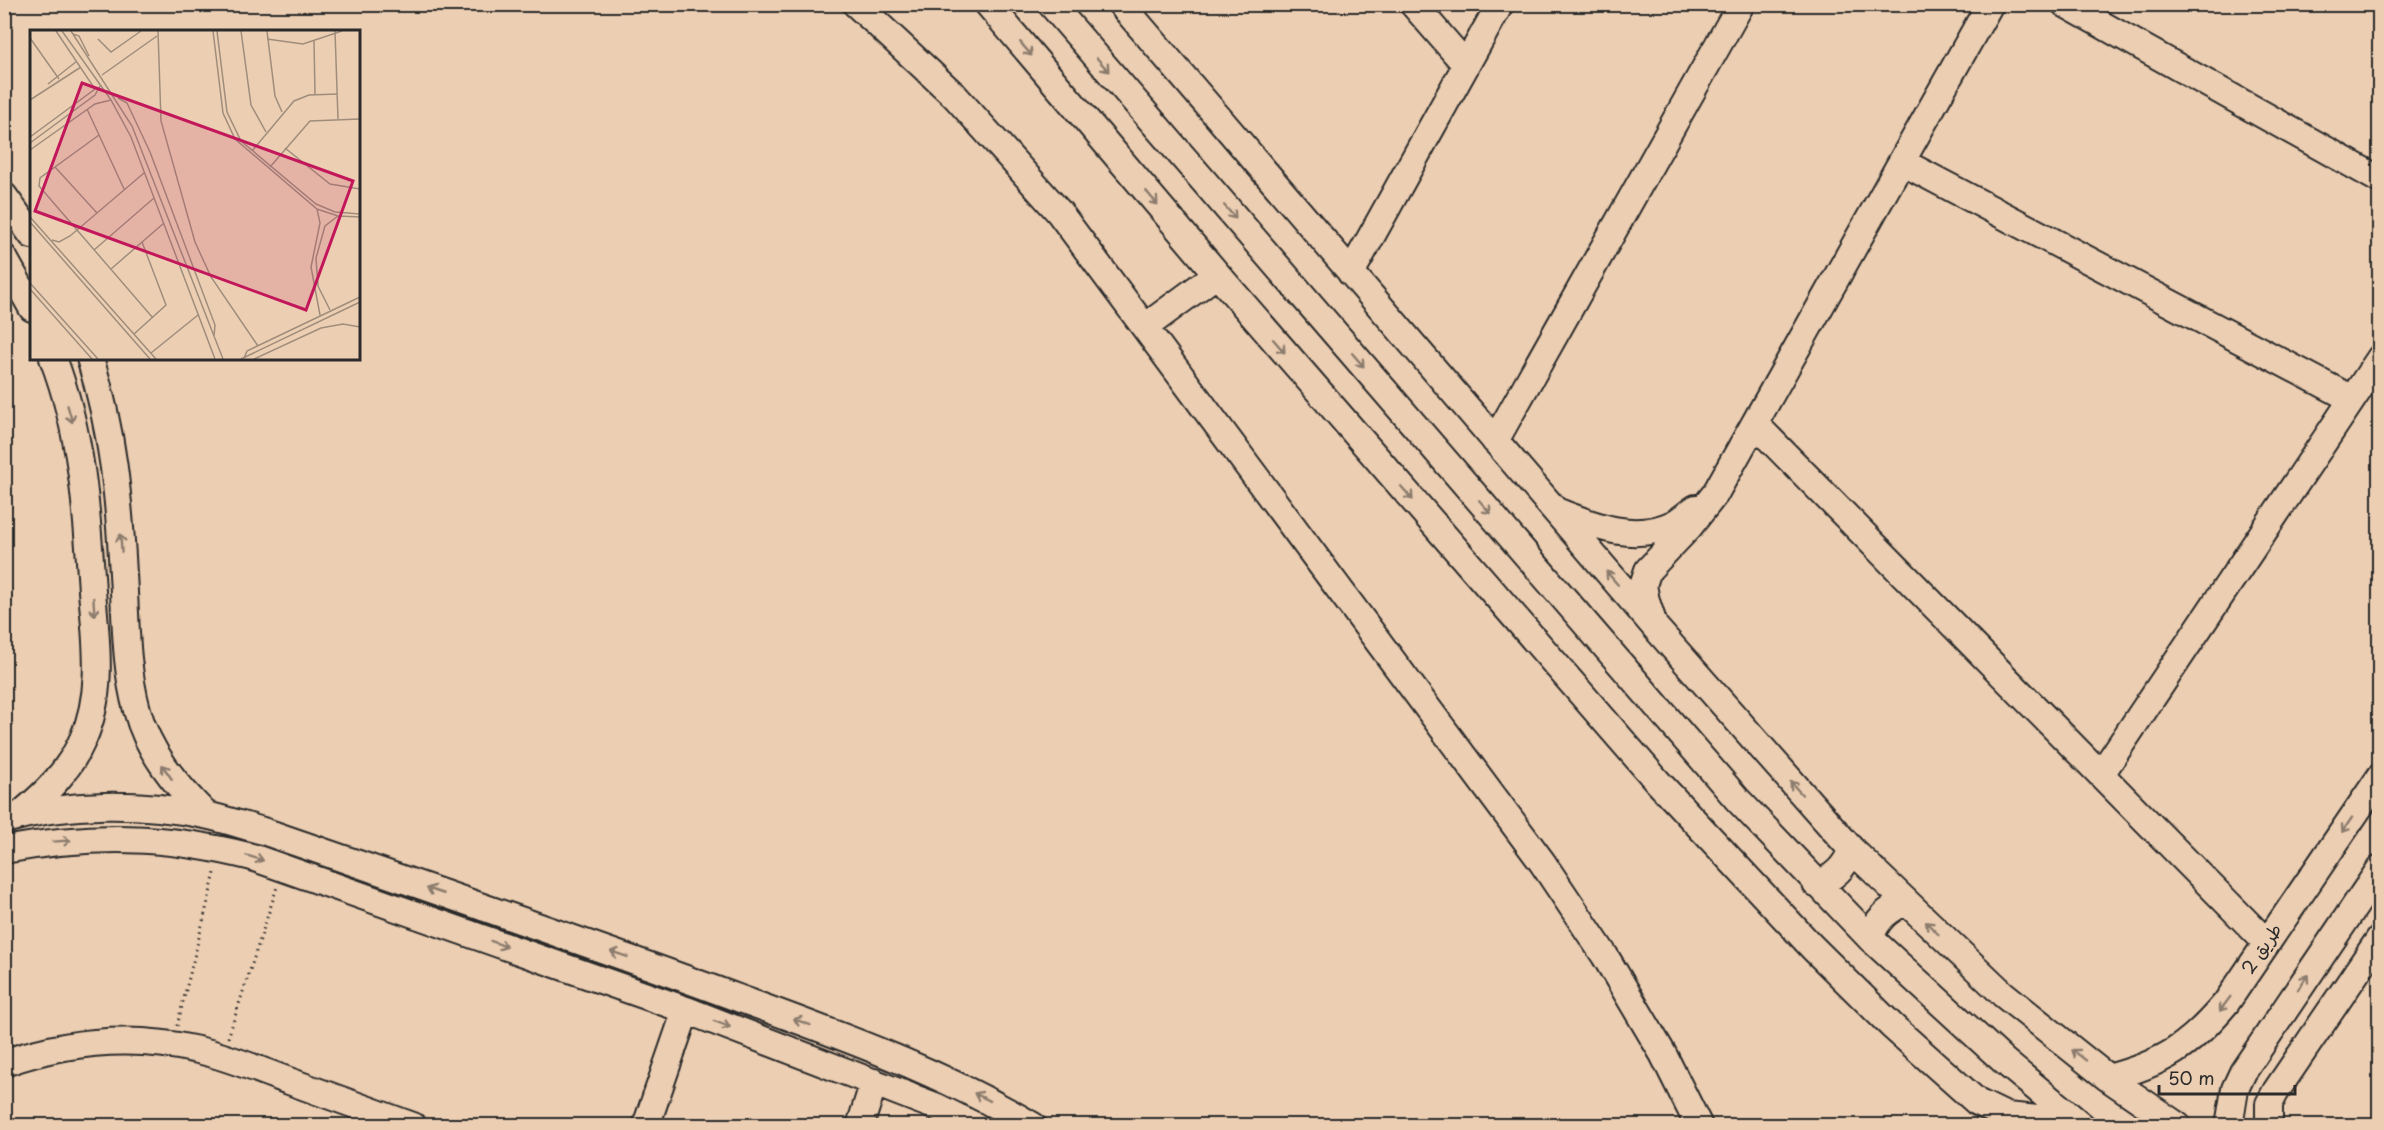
<svg xmlns="http://www.w3.org/2000/svg" width="2384" height="1130" font-family="'Playpen Sans','Playpen Sans Arabic',sans-serif">
<rect width="100%" height="100%" fill="#ecceb2"/>
<filter id="ink" filterUnits="userSpaceOnUse"><feTurbulence type="fractalNoise" baseFrequency=".0167" numOctaves="2"/><feDisplacementMap in="SourceGraphic" scale="12" xChannelSelector="R" yChannelSelector="G"/><feConvolveMatrix kernelMatrix="1 2 1 2 8 2 1 2 1" color-interpolation-filters="sRGB"/></filter>
<g filter="url(#ink)">
<g fill="none" stroke-linecap="round" stroke-linejoin="round">
<!-- minor casing -->
<g stroke="#2b2b2b" stroke-width="30">
<path id="minor" d="M856,4L955,96L1059,212L1542,862L1605,956L1663,1054L1699,1126
M988,4L1217,274L1658,782L1812,947L1892,1026L1977,1102L2006,1116L2038,1119L2063,1111
M1051,4L1737,799L1870,938L2005,1062L2082,1126
M1121,4L1655,627L1852,850L2003,994L2108,1078L2178,1126
M1413,4L1466,65
M2065,4L2380,180
M1902,162L2352,399
M4,196L32,235
M4,258L32,308
M1351,273L1500,4
M1145,327L1217,274
M90,358C113,432 119,498 123,574C126,619 125,666 137,710C148,752 176,785 206,815
M1755,424L2267,943
M1495,441L1741,4
M1556,511C1593,525 1633,543 1673,524C1681,520 1688,513 1696,508
M1653,622L1646,601L1643,585L1648,570L1689,527L1715,494L1990,4
M2101,774L2380,358
M20,815C46,793 69,771 83,739C104,692 96,640 92,591C87,510 82,434 53,358
M4,820C69,802 140,802 205,815C225,819 244,826 263,831C422,886 581,940 738,998C839,1035 940,1071 1033,1126
M4,850C93,834 165,835 252,857L686,1010L937,1107L975,1126
M1816,884C1834,878 1844,868 1852,850
M1870,938C1877,919 1887,910 1905,902
M4,1063C67,1041 133,1035 198,1050C229,1057 259,1070 289,1081C330,1096 372,1111 413,1126
M2108,1078C2164,1063 2189,1047 2226,1003L2380,777
M646,1126L686,1010
M860,1126L874,1082
M2229,1126L2235,1089L2243,1072L2380,869
M2269,1126V1104L2276,1091L2380,938"/>
</g>
<!-- path -->
<path stroke="#2b2b2b" stroke-width="3" stroke-dasharray="1.5 4.5" stroke-linecap="butt" d="M177,1026L216,869
M228,1038L277,887"/>
<!-- minor -->
<use href="#minor" stroke="#ecceb2" stroke-width="26"/>
</g>
<!-- one-way arrows -->
<defs><path id="oneway-shaft" d="M-6 0H5M1.5-3L5.5 0L1.5 3" fill="none" stroke-width="1.6" stroke-linecap="round" stroke-linejoin="round" transform="scale(1.5)"/></defs>
<g stroke="#8c7c6e">
<use href="#oneway-shaft" transform="translate(1026 49) rotate(50)"/>
<use href="#oneway-shaft" transform="translate(1103 65) rotate(49)"/>
<use href="#oneway-shaft" transform="translate(1152 198) rotate(50)"/>
<use href="#oneway-shaft" transform="translate(1230 212) rotate(49)"/>
<use href="#oneway-shaft" transform="translate(1279 346) rotate(49)"/>
<use href="#oneway-shaft" transform="translate(1358 360) rotate(49)"/>
<use href="#oneway-shaft" transform="translate(70 414) rotate(74)"/>
<use href="#oneway-shaft" transform="translate(1407 493) rotate(49)"/>
<use href="#oneway-shaft" transform="translate(1485 507) rotate(49)"/>
<use href="#oneway-shaft" transform="translate(121 543) rotate(-94)"/>
<use href="#oneway-shaft" transform="translate(1612 578) rotate(-131)"/>
<use href="#oneway-shaft" transform="translate(94 607) rotate(86)"/>
<use href="#oneway-shaft" transform="translate(167 772) rotate(-124)"/>
<use href="#oneway-shaft" transform="translate(1796 788) rotate(-132)"/>
<use href="#oneway-shaft" transform="translate(2347 825) rotate(124)"/>
<use href="#oneway-shaft" transform="translate(62 841) rotate(-4)"/>
<use href="#oneway-shaft" transform="translate(255 858) rotate(17)"/>
<use href="#oneway-shaft" transform="translate(435 891) rotate(-161)"/>
<use href="#oneway-shaft" transform="translate(1932 928) rotate(-136)"/>
<use href="#oneway-shaft" transform="translate(499 944) rotate(20)"/>
<use href="#oneway-shaft" transform="translate(619 954) rotate(-161)"/>
<use href="#oneway-shaft" transform="translate(2303 982) rotate(-56)"/>
<use href="#oneway-shaft" transform="translate(2225 1004) rotate(127)"/>
<use href="#oneway-shaft" transform="translate(802 1022) rotate(-160)"/>
<use href="#oneway-shaft" transform="translate(722 1024) rotate(21)"/>
<use href="#oneway-shaft" transform="translate(2079 1055) rotate(-142)"/>
<use href="#oneway-shaft" transform="translate(982 1097) rotate(-154)"/>
</g>
</g>
<g text-anchor="middle" stroke-width="6" stroke-linejoin="round" paint-order="stroke">
<!-- street labels -->
<g font-size="18" fill="#2b2b2b" stroke="#ecceb2">
<text transform="translate(2262 949) rotate(-56)" y="6">طريق 2</text>
</g>
</g>
<!-- overview -->
<g transform="translate(30 30)">
<rect width="330" height="330" fill="#ecceb2"/>
<path fill="none" stroke="#9f8d7c" stroke-width="1.5" d="M32,1L81,70L101,107L185,329M41,1L102,96L193,329M128,1L131,91L165,212L181,247L228,316M183,1L193,83L205,109L287,179L308,186L330,187M187,1L197,82L211,111L286,174L305,182L330,184M211,1L221,75L236,102M237,1L245,66L252,82M305,1L308,89M43,4L49,6L59,26M0,8L29,49M68,9L81,22L111,1M237,9L273,14L312,1M284,11L285,64M72,45L127,6M18,54L47,31M88,68L97,73L120,122L185,295L184,307M0,70L51,37M57,79L94,159M69,105L10,148L9,156L123,288M0,107L65,59L26,1M0,113L65,65L70,56M255,118L300,154L330,159M0,120L65,74L81,70M222,121L264,71L279,65L308,64M25,137L67,183M240,137L280,91L330,89M287,179L290,193L281,237L290,285M0,187L126,329M0,192L120,329M22,210L29,212L40,206L114,143M64,220L124,168M81,239L134,193M0,253L68,329M0,259L62,329M300,280L288,256L286,228L295,196L308,186M104,304L136,275L112,212M121,323L168,285M214,328L217,321L330,267M211,329L330,272M224,329L291,298L313,294L330,297"/>
<path fill="#c2185b" fill-opacity="0.15" stroke="#c2185b" stroke-width="3" d="M52,53L323,151L276,280L5,181Z"/>
<rect width="330" height="330" fill="none" stroke="#2b2b2b" stroke-width="3"/>
</g>
<!-- margin -->
<rect width="2384" height="1130" fill="none" stroke="#ecceb2" stroke-width="24"/>
<rect x="12" y="12" width="2360" height="1106" fill="none" stroke="#2b2b2b" stroke-width="2" filter="url(#ink)"/>
<!-- scale -->
<path d="M2159 1085v9h136v-9" fill="none" stroke="#2b2b2b" stroke-width="3"/>
<text x="2168" y="1085" font-size="18" fill="#2b2b2b" stroke="#ecceb2" stroke-width="4.5" paint-order="stroke">50 m</text>
</svg>
